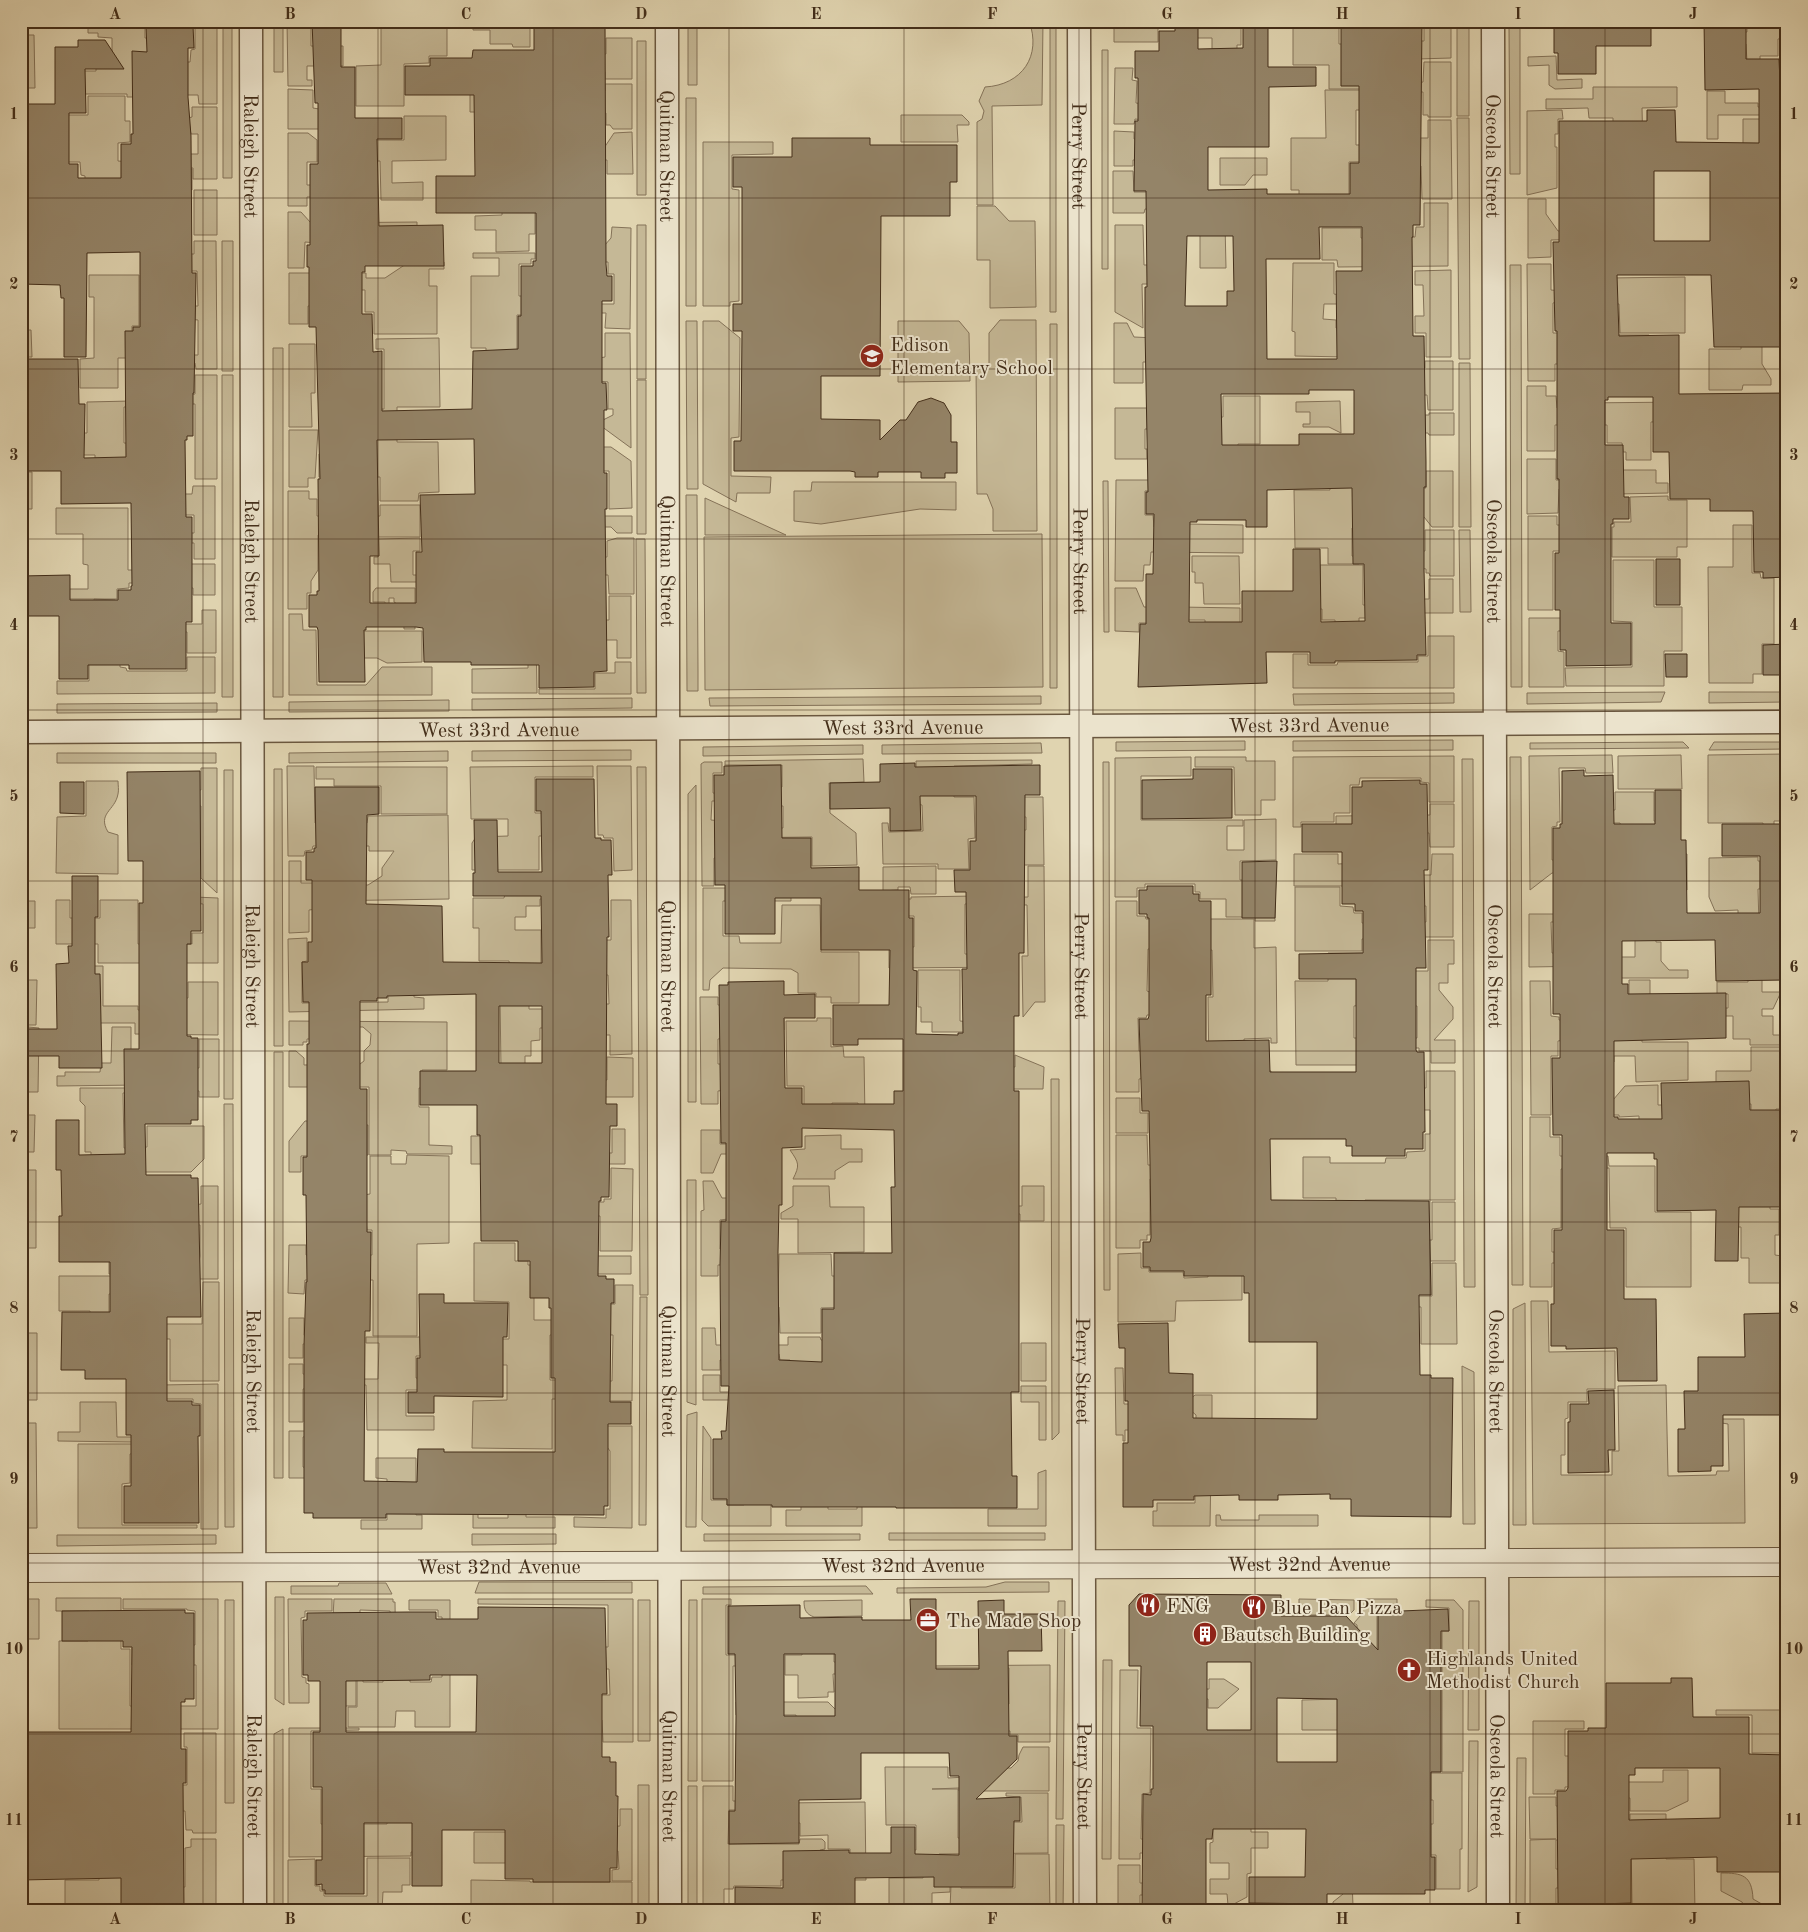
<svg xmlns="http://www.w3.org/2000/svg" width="1808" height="1932" font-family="'Old Standard TT',serif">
<rect width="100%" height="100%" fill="#e0d4b0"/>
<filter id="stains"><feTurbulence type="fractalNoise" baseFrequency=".004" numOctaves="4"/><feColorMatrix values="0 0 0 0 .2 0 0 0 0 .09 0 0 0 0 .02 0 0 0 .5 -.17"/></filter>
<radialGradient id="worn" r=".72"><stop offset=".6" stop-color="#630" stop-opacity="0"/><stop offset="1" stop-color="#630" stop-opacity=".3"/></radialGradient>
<!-- green -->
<path fill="#c5b896" stroke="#847258" d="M88,21H150V23L145,24V38H150L145,97H127V94H84V71H96V68H112V38L98,37V33H88Z
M274,21H283V72H274Z
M287,21H303V27H311V46H343V66H307V80H312V86H288Z
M381,21H447V56H429V63L404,64V106H356V66L381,65Z
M473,21H530V47H513L512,44H490V30H473Z
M688,21H697V85H688Z
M1029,21H1043L1042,105L992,106L993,205H977V122L982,119L984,111L979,101L985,87C1022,85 1042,56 1029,21Z
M1050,21H1056V312H1050Z
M1114,21H1161V28H1158V42H1114Z
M1200,21H1241V45H1237V49H1212V38H1196V24H1200Z
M1293,21H1339V44H1348L1366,89H1329V65H1293Z
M1424,21H1451V58L1417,59V41H1424Z
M1457,21H1469V116H1457Z
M1747,21H1787V38L1778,39V56H1760V62H1747L1746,44H1711V32H1747Z
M195,22H217V104H199L198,95H153V62H190L191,50L195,49Z
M223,22L232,25V178H223Z
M1509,27H1520V174H1510Z
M21,35H34L35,88H21Z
M606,38H632V79H605V72L592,54H606Z
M637,41H646V195H637Z
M1102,50H1108V269H1102Z
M1556,56L1557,80L1582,79V88L1555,89L1549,85V65L1528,66V57Z
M1424,62H1451V117H1428V115H1423V92L1367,93L1423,82Z
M1115,68H1133L1132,80L1137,81L1136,103L1144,104V120L1135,119L1134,124H1114Z
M605,84H632V129H613L610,125H606V113L470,112V93L605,91Z
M1593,87H1677V107L1642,108L1643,152L1613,139V118H1589L1588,108L1546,109V99H1593Z
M288,89L313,90V108L319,109V129H288Z
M1325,90H1365V110H1356V145L1412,144V161L1349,162V202L1299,205V190H1291V138H1326Z
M1707,91H1725V103H1758V107H1767V115H1718V139H1707Z
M88,96H125V121H130V142L118,143V161L131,162L160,170L192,169V190H122L85,187V176L81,175L80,162H60L59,115H88Z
M686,98H696V306H686Z
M192,107H217V179H193V168H189V154H198V134H191L188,118L192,117Z
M1562,110L1563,119H1558V134H1555V147H1557V188L1527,195V111Z
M901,115H962L969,122V125H957L958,142H901Z
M404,116H446V160L392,161V183L423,182V200H381L380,161H344L365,140H404Z
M1457,118H1469L1470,359H1459Z
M1743,119H1767V154L1743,161Z
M1428,120H1451L1452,199H1422L1421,166L1415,165L1418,138H1428Z
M1114,131L1134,132V139H1139V160H1133V166H1114Z
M632,132L633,174H607V160H599L602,151L614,133Z
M288,133H308L317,140V162H307V185H317V197H307V206H288Z
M703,142H773V154L732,155V189L739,190V301L730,302V306H703Z
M1220,158H1267V175H1253L1245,185H1220Z
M1113,171H1133L1134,192H1184V209H1145L1144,213H1113Z
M194,190H217V235H194Z
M502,199H535V234H529V251L496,252V230H475V216L502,215Z
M1528,199H1546V214L1558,231H1589V239L1551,240V257L1528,258Z
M1424,203H1448V266L1338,267L1337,260H1322V228H1361V238L1415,237L1416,227H1424Z
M977,206H995L1009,221H1035L1036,307L990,308V260H977Z
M288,212H301L311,223L417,222V251L305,242L304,268H288Z
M1200,223H1225L1226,268H1200Z
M637,225H646V379H637Z
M1115,225H1143L1144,265H1166L1148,284H1142L1143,328L1115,312Z
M612,227L631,228L630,329L605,328L606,313H595V304H614V274H608V262H599L604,246L611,238Z
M194,241H216L217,369H196L195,363H187V355H198V320L189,319V306H198L197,271H188V254H194Z
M222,241H233V371H222Z
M473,253H535V259H531V264H519V296H531L546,315H517V352L486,371V348H471V276H499V258H473Z
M409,262H444V269H429V286H437V334H374V312H365V290H321V274L366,273V278H385Z
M1293,263H1334V294L1340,295V304H1324L1323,319L1336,320V328H1347V357L1295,356V332L1292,331Z
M1527,264H1551V290L1563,291L1557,302L1553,303V333H1558L1559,335H1649V392L1631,364H1555V381H1528Z
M1510,265H1521L1522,687H1511Z
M1451,270V357H1426V333H1415V316H1424L1423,285H1415V271Z
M289,273H319V306H308V324H289Z
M89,275H139V326H132V358H118V388H80V359L94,358V297H89Z
M1685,277V333H1620L1619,304H1614L1609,278Z
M1000,320H1036L1037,531H993V509L987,494H977L976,365H989V333Z
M686,321H697L698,489H687Z
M703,321H719L740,338L739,437L731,438V476L771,477L770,493H737L736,502L703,484Z
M898,321H959L969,333L970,381L898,382Z
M1114,323H1127L1134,337L1156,338L1170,362H1143V383H1114Z
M1050,324H1057V688H1050Z
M21,330H31L32,357H21Z
M605,333H630L631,448L601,426V421L613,415V409H608V382L599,381V358L605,357Z
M1741,333H1762V364L1771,379V385H1743L1742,390H1709V349H1741Z
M439,338L440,407H397V423L367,409H384V349H376V339Z
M289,344H315V393H311L312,427H289Z
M273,348H283V697H273Z
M1425,361H1453V410H1428L1427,395L1376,396L1419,368H1425Z
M1459,363H1470L1471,527H1459Z
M195,375H217V479H195V404H188V395L195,394Z
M222,375H233V697H222Z
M637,380H646V534H637Z
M1527,386H1546V396H1556L1557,408H1580V403L1685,402V421L1651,422V460H1626V452H1623L1622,443H1607V425H1555V451H1527Z
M1223,396H1260V444H1238V447L1222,455L1187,417H1223Z
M131,401V407H124V443H131V502L95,467V455H59V433H87V402Z
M1340,401L1341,433L1329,427H1303V424H1310V412H1296V402Z
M1115,408H1181L1184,429H1145V449H1147V459H1115Z
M1429,413H1454V435H1429L1428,433H1425V415H1429Z
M373,425H397V442H438L439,492L419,493L418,501H380V477H319V454L368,453Z
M289,430H318L315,478H308V487H289Z
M600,447H611L631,461L632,508L609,509V471H544Z
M1329,458H1364L1353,527L1352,528V556L1359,557V564H1328V548H1295L1294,490H1330Z
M1527,459H1556V480H1621V470H1656V483H1668V493L1616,494V489H1559L1558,513L1527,514Z
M1426,471H1453V527H1432L1424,517L1415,518V488H1426Z
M21,472H32V509H21Z
M1116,480H1181L1159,491H1145V515H1153L1154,527H1186L1187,524L1243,525V553L1151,552L1150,565H1144L1143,581H1115Z
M1103,481H1108L1109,632H1104Z
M812,482H956V510L920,509L821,524L794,521V491H811Z
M193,486H215V559H194V543H187V533H194V515H186L132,494H192Z
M288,491H309V499H317V516H369V535H318V570L311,581V593H307V609H288Z
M686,495H697L698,672V691H687Z
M1668,496V500H1687V547H1677V557H1612V527H1614V522H1631L1630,497Z
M705,498L786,535H705Z
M380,505H420V537H377L370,516H380Z
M56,508H128V570H187L188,564H215V595H193V588H187L186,583H129V588L117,589V599H56V589H88V565L83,564V534H56Z
M583,516H632V533H617L611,527H600Z
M1528,516H1557V525H1610V551H1553V610H1528Z
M1733,525H1752V573H1760L1761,578H1774V644H1762V674H1753V683H1709L1708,567H1733Z
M1425,530H1454V576H1430L1429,573H1426V569L1420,568L1419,551H1425Z
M1459,530H1470L1471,612H1460Z
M1042,534L1043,687L705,690L704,537Z
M420,538V551H413V575H444V582H391L390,564H374V557H378V539Z
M617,538H634V594H609L608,575H598L600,557H607V541Z
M636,539H645L646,693H637Z
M1192,556H1239L1240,604H1204L1203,583H1195V572H1192Z
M1613,560H1654V607H1682V651H1664V686H1566L1565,668L1632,667V622L1613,621Z
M1320,565H1363V605L1398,604V618H1359V624L1335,659V620H1322V609L1294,610L1320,596Z
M1429,579H1453V613H1416L1420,599H1429Z
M376,588H415V629H404L403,605H399L394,602V598H389V604H385V602H373V592Z
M1115,588H1136L1144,607H1148V623H1139V632L1115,631Z
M609,596H631V658H617V640H596L598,620H609Z
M94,599L115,600V624H202V610H216V653H187V632H128L94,626Z
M1179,607L1240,608V625L1205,624V620H1169Z
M289,614H302L303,630H316L317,685H366L382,667H432V695H289Z
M1529,618H1563V631H1558V651L1564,652V687H1529Z
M363,631H422V662L387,663L377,658H363Z
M528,632H536L537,693H472V669L528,668Z
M89,636H120V667L126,668L127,671H187V657H215V693L57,694V681H89Z
M1428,636H1454V688H1293V654H1308V665H1337L1338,662H1418V656H1428Z
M615,662H631V694H539V689H595V673H615Z
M1665,692L1661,702L1527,704V693Z
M1709,692H1787V702L1709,703Z
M1454,693V703L1294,705L1293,694Z
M1041,696V704L710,706L709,698Z
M632,698V708L472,710V699Z
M449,700V711L289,712V702Z
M217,703V712L57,713V704Z
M1453,740V750L1293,751V741Z
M1245,741V750L1116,751V742Z
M1683,742L1689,748L1530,749V743Z
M1714,742H1787V749L1709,750Z
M1041,743L1042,753L882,754V745Z
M863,745V754L703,756V747Z
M631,750V760L472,761V751Z
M448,751V761L289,763V753Z
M57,753H216V763H57Z
M1787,754V821H1774V833L1763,834V823H1708V755Z
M1612,755L1613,773H1586L1585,768H1559L1560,822H1557V826L1552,827V860H1558V873H1552L1530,890L1529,756Z
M1681,755L1682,789H1618V756Z
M1454,756V802H1429V783L1421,782V778H1360L1359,785H1350V813H1334V822H1301V827H1293V757Z
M1191,757V776H1141V820H1243V826H1227V850H1244V820L1276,819V860L1240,861V880H1252L1275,890V921H1255V917H1226V899H1200V892H1195V884H1145V888H1137V897H1115V758Z
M1195,757H1246V761H1275V800H1261V815H1235L1234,767H1195Z
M1510,757H1521L1523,1285H1512Z
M863,759L864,782L829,783L830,813L856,833L857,865L812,866V837L723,838L722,857L714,858V886H702L701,764L704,762H722V773H713V793L721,794V801H712L711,820L722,821L723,829L783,828V806H775V788L782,787V765H725V761Z
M1462,759H1473L1475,1287H1464Z
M1032,760V764L954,766V797H974L975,838L968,839L969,869H938V864H883L882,823H888L889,832L923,831L922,805L917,804L916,761Z
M1103,762H1109L1110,1290H1104Z
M287,766H314L315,823H367L368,816L448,815L449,899L318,901V909L309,910V932L289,933V861H301V883H313V885H368L382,876V868L394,851H369V846H313L312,850L305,851L304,856H288Z
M593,766V777H535V813H552L594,835L539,836V870H472V843L476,837L508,836V819H471L470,767Z
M597,766H631L632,870L614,871L613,838H604L603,835H598Z
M316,767H447V814H381V786H334V779H316Z
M637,767H646L648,1295H640Z
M201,768H217V893L201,878V806H194V790H201Z
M274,769H282L283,1046H274Z
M224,770H233V1099H224Z
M86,781H118C118,785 119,790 118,794C115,811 97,813 108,832L118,835V874L56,873L57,817L86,816Z
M696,785V1102H688V794Z
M1615,792H1654V821H1674L1656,854H1687V890H1642L1620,823H1563V810H1615Z
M1010,797H1043L1044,865H1019L1020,830H1026V817H1020Z
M1430,804H1454V847H1430L1429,833H1360L1336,847V816L1430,815Z
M1294,854H1338V864L1357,863L1362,886H1294Z
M1432,854H1453V937H1401L1412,922H1426V906H1418L1365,875H1431Z
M1758,857V861H1760V889H1758L1759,926H1738V910L1715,911L1709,897V858Z
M936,866V894H911L910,887H898V890L883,891V867Z
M1028,866H1044L1045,1002H1035L1023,1017L1022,956H1028L1027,905L978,904V898L1028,897Z
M1295,887H1340V906L1353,907L1354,913H1362V923H1377V938L1362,939V951H1295Z
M703,888H791V901H723V936H739L740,943H781L782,905H820L821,952H859V1003H831V997H816V993H798V973L791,969L723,968L710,980L709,990H703Z
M505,894H546V899H540V906H526V917H515V930H541V968L510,969L509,961H479V928H473V898H504Z
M976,896V903L965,904V954H1018V967L889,968V947H914V916H888L897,899H911V897Z
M194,897L218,898V963H98V944H56V900H70V918H100V900H138V944H192V933H203V904L194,903Z
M611,900H631L632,1054L610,1055V1035H599L601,1004H609L608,975H600L543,941L611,940Z
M21,901H35V928H21Z
M1116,901H1137V916H1145L1146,919H1206V949H1148L1147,991L1206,1015H1147L1146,1018H1138L1139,1051H1147V1078L1139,1079V1092H1116Z
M1655,902L1656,942H1661V961L1669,970H1688V978H1600L1619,957H1635V909Z
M1529,914H1559V922H1551L1552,953H1559L1595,966L1529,967Z
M1207,919H1254V948L1276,947L1277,1043H1271V1038L1244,1039L1245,1070L1271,1071V1098L1209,1074L1208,997H1213L1212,950H1207Z
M307,938V961L302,962V1003L388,1002V963L414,979V997L424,998V1009L289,1012L288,939Z
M1428,940H1454V964H1448V983H1439V990L1453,1007V1019L1434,1040H1455V1063H1431V1051H1419V1048H1365V1038H1417V1006H1364L1413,971H1428Z
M1747,950L1762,970V992H1781L1773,1009H1762V1016H1773V1035H1787V1045H1750V1039H1733V1016H1709V1008H1728V994H1717V982H1748Z
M1328,953H1362L1363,1005L1354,1006V1038H1363V1065H1296L1295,981H1328Z
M86,966H103V1006H138V1010H155L180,998H188V982H218V1035L135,1034V1023H86Z
M529,970V1009H573L595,1028H540V1040L531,1041V1056H525V1067L501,1069L500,997Z
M918,970H960V1021L969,1022V1032H932V1022H921V1007H918Z
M21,980H37L36,1025H25V1027H21Z
M1629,980H1650V1019H1642V1042H1688V1080L1636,1082L1635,1056H1614V1062H1608L1607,1022L1629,999Z
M1530,981H1550L1551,1016L1559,1017V1020H1565V1040L1558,1041V1056H1551V1115H1531Z
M700,997H718V1005H727V1019H784V1030L718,1039V1064H726L727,1090L718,1091V1104H701Z
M817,1018H831V1047L843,1046L844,1057H864L865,1118H858V1103H832V1116H804V1086H787L786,1021H817Z
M289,1021L447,1022V1070H422V1088H419V1107H429V1145L452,1146V1154H407L406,1151L391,1150V1155H369V1087H289V1051H296L304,1058V1065L360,1064L364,1061V1051L370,1045L371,1034L363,1027H314L313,1039H307V1042H303V1045H289Z
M28,1027L39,1028L38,1092H21V1056L28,1055Z
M112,1027H131V1062L192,1068H199V1039H219V1097H199V1091L138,1085L57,1086V1076H65V1072H100L101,1063H111Z
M1751,1047H1787V1109H1776L1775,1114L1751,1133V1104H1716V1071H1751Z
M274,1052H283V1478H274Z
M1015,1055L1044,1067L1043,1089H975V1066L1015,1067Z
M607,1057L633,1058V1097H603L598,1080H607Z
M1426,1071H1455V1200H1365L1364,1205L1336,1201V1198H1303V1157H1330V1163H1385L1386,1158H1406L1407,1152L1425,1151V1134H1430V1110H1420V1088H1426Z
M1051,1079H1059V1433L1052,1440Z
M1658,1085V1105H1688L1639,1152V1116L1619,1117V1115H1554L1613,1100L1625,1086Z
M80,1088H136V1093H123L124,1148L147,1147V1126H204V1159L191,1172H120L124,1274H109V1213L91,1212V1152H85V1106L80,1101Z
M1116,1098H1140V1113H1148V1133H1116Z
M224,1104H233L234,1527H225Z
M21,1115H35L34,1152H21Z
M1530,1117H1550V1137H1560V1156H1608L1609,1166H1655V1212H1691V1287H1626V1228H1610L1609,1168L1561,1169V1228L1552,1229V1252H1559V1263H1552V1287H1530Z
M305,1121H315V1125H368V1155L301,1156V1172H289V1141Z
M612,1129H625V1164H471V1136H510L536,1152L612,1153Z
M701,1130H720V1144H728V1154H721L713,1173H701Z
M841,1135V1149H862V1162H849L835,1171V1179H793C800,1165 799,1163 790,1150L805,1149V1136Z
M1116,1135H1147L1148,1165H1194V1179H1150V1235H1147V1240H1140V1248H1116Z
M407,1155L449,1156V1243L417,1244V1336H373V1280H305L304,1294L288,1293L289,1245H306V1255H372V1230H367L363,1195L370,1194V1156H391V1164H406Z
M611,1168L633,1169L632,1251H600V1216H549V1202H604V1199H611Z
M21,1170H36V1248H21Z
M1770,1177V1209H1779V1235H1775V1255L1782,1256V1272H1787V1283H1749V1258H1741V1227H1735V1198Z
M687,1180H696V1405L687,1402Z
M703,1181H713L722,1198H727L728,1219L720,1220V1249H727L726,1265H718V1276H701V1211L704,1210Z
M201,1186H218V1279H196L200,1256V1225H194V1205L201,1204Z
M793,1186H829L830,1207H864V1252L798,1253V1219H781V1213L793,1206Z
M1022,1186H1044V1221H1020V1214L959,1215L997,1206H1022Z
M1432,1202H1455V1261H1363L1365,1240H1432Z
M1208,1236L1242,1257V1300L1176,1301L1175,1321L1118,1322V1254L1141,1253V1268H1149V1272H1183L1184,1278L1208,1277Z
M474,1243H515V1261H528V1265H561L534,1294V1320H574V1334L550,1335V1380H580V1399H552V1449L472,1448L473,1401L507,1400V1365H473V1339H509V1302L474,1301Z
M779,1254H831L832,1276H864V1307L821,1308V1333H780L779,1307H729L778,1298Z
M586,1256H631V1274H563Z
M1432,1263H1456L1457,1344H1421V1307L1374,1306L1383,1296H1432Z
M59,1276H113V1294H109V1329L149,1324H202L203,1282H219V1381H170V1339L90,1338V1311H59Z
M615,1285H633L632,1401H599L583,1381H612L613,1335L576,1334L606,1304H615Z
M640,1297H647L646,1525H639Z
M1531,1301H1548L1549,1352L1615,1351V1389H1587V1402H1568V1418L1565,1419V1455H1561V1475H1612V1451H1619L1618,1386L1666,1385L1668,1476L1716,1475L1717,1471H1729L1728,1424L1722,1423V1419H1744L1745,1523L1533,1524Z
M1525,1303L1526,1525H1513V1309Z
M289,1318H304V1335L311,1344H303V1358H289Z
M702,1328H715L716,1345H788V1337H820L821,1340H864L823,1381L790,1375V1360H780L779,1354H728L727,1360H720V1370H702Z
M21,1333H37V1400H21Z
M366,1337H426V1356H416V1378L435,1379V1390H406V1416H434V1430H367L366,1385H310L309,1388L303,1389V1422H289V1364H303V1374L313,1375V1379H378L379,1343H366Z
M1021,1343H1046V1381H1021Z
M1462,1366L1474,1372L1475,1524H1463Z
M1115,1368H1123L1124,1404H1159L1152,1430H1125V1441H1123V1435H1116Z
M703,1375H720V1392H780L730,1400H703Z
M218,1384V1529H201V1404L193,1403V1399H161V1385Z
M1021,1386H1046V1440H1039V1402H1021Z
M1195,1395H1212V1444L1196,1455V1415L1189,1409L1188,1401Z
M80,1402H116L117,1437H133V1442L58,1441V1432H80Z
M697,1412L696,1527H686L687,1415Z
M27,1423H36L37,1528H21V1436H26Z
M601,1426H632V1528L574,1527V1517L606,1518V1509H610V1451L601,1439Z
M703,1426L711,1438V1500H727V1505H744L745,1500L771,1501V1526H708L702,1520Z
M289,1431H307V1436L303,1437V1467L306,1468V1478H289Z
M78,1444H137V1453L130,1454V1483L122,1484V1525H197V1528H78Z
M376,1458H416V1515H422V1529H361V1520H387V1479L376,1478Z
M1195,1465H1211L1210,1526H1153V1511H1157V1503H1195Z
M1046,1470V1526H988V1509H1038V1473Z
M828,1500V1509H857V1501H862V1526H786V1510H801V1501Z
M508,1509H526V1517H555V1528H473V1511H478V1518H508Z
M1216,1515H1220L1221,1520H1259V1515H1318V1526H1216Z
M889,1533H1045V1540H889Z
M472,1534H556V1544L472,1545Z
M704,1534H860V1540L704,1541Z
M57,1535H216V1544L57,1546Z
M479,1582H632V1593H475Z
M1005,1582H1049V1592L897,1593V1588L986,1587Z
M339,1583H386L392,1594H291V1586H338Z
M866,1586L873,1594H703V1587Z
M275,1597H284V1705L275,1699Z
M56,1598H121V1649H130V1706H196V1665H132V1648H185L186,1645H195V1611L187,1610V1609H123V1599H218V1729H59V1641H88L89,1611H56Z
M21,1599H39V1639H21Z
M288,1599H332V1611H305V1617L301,1618L302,1677L306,1678V1683L309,1684V1703H289Z
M334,1599H393V1602H395L396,1675L390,1611L360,1610V1617L356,1618V1706H328Z
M478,1599H633V1742H603L602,1720H595L602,1695H610L609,1669H604L601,1647H608V1605L478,1604Z
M702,1599H731V1605H726V1655H783V1665L733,1666V1781H702Z
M1299,1599L1354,1600V1610L1349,1615H1299Z
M1361,1599H1397V1610L1377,1611V1708L1346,1730H1302V1700L1343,1699L1357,1653V1625L1354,1623L1361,1615Z
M225,1600H234V1803H225Z
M409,1600H450V1727H415V1711H396L395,1727H348V1707H357V1676H363V1682H383V1677H410V1682H431L432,1677H442V1617H438V1610H409Z
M638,1600H650V1741H638Z
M689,1600H697V1781H688Z
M862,1600V1616L814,1617C806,1614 804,1610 804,1601Z
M1426,1600H1454L1463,1610V1772H1442V1631H1449V1608L1426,1607Z
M1058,1601H1065L1063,1819H1056Z
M1469,1601H1479V1730H1468Z
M802,1627L834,1649V1662H838V1674H833L834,1692H828V1697L798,1698V1675H785V1655H802Z
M1103,1660H1112L1111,1859H1102Z
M1050,1665V1742H1018V1735H1010V1731H961L968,1705L1009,1704V1668H923V1666Z
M1120,1670H1138L1137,1728H1151L1150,1793L1142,1794L1141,1839H1148V1853H1140V1859H1119Z
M1209,1679H1224L1239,1689L1218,1708H1208V1699H1195V1689H1209Z
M736,1702H828L836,1710L857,1723L796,1722V1715H736Z
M1716,1710H1787V1753H1752V1715H1716Z
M1533,1721H1584V1729H1565V1756H1576L1618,1786L1565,1787V1790H1555V1794H1533Z
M289,1728H359V1730L311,1731V1789H321V1824H387V1799H416L441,1852H411V1856L289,1857Z
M283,1729V1911H274V1734Z
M184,1733H216V1833H193L192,1830H186L185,1811H123L120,1785H187V1747H184Z
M1469,1741H1478L1477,1887L1468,1892Z
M1023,1747H1049V1791H959V1788L932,1789H958V1838L1011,1837L1012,1822H1022L1021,1797L1006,1796V1793H1048V1853L939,1854L938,1860H913V1850H916V1825H886L885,1767H948V1778L966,1777L967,1768H1011L1018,1761L1019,1755Z
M1517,1758H1526L1525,1911H1516Z
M1663,1770H1688V1801L1667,1811H1630V1798H1620V1782H1663Z
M1346,1773H1462V1849H1460V1889H1436V1855H1427L1423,1824H1433V1800H1425Z
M638,1785H649V1911H638Z
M688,1786H697V1911H688Z
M703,1786H733V1801H785V1810H729L728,1844H799L800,1839H822L825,1842V1849L820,1850V1880H781V1886H734L733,1889H724V1911H703Z
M1529,1797H1556V1806H1565L1561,1840H1556V1869H1563V1888H1556V1905H1563V1911H1530V1840L1556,1839H1530Z
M865,1802L866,1880H850V1849H828V1835L800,1836V1823H786V1803Z
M1251,1804V1832H1268V1848H1251V1873L1247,1874V1897L1232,1905H1228L1227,1894H1210V1879H1229V1863H1210V1843L1213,1842V1822Z
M620,1809H632V1881H612V1870L619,1869L618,1851H550L528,1863H474V1832H511L620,1826Z
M1630,1814H1666V1859H1694L1695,1911H1641L1632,1904L1631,1840L1623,1819H1630Z
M1056,1825H1064L1063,1911H1056Z
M191,1839H216V1911H192L191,1905H120L119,1911H65V1880H99V1854L145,1887H185V1848L191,1847Z
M1015,1854H1049L1050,1911H947V1909H950L951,1885H961V1888H1015Z
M367,1858H410V1885H402V1892H383L382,1911H288V1860L315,1859V1886H320V1891H324V1896H367Z
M923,1861L950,1879V1892L932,1893V1911H889V1878H923Z
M1118,1865H1140V1883H1147V1895H1140V1911H1118Z
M1721,1873C1742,1873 1752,1875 1753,1899L1767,1907H1787V1911L1746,1909L1742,1902L1721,1891Z
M471,1880L530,1881V1882H632V1911H471Z
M1352,1880L1353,1906H1428L1432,1911H1333V1902L1343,1894Z"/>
<!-- building -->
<path fill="#948468" stroke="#422d19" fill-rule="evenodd" d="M152,21H189V26H193L194,48H188V97L191,136L192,273H196L194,393H193V436H187V440H185L186,517H192V622H186V669H129V665H88V679H59V616H21V576L70,575V600H118V590H131V586H132L131,503L61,504V471H21V359H78L79,404H85L84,458L126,457L125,331H133V327H140V252L87,253L86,357H64V298H61L60,285L21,284V104H55V47H78V40H105L124,69H85L86,113H69V164H78V178H121V144H131V134H133L132,51L147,52L146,26H152Z
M312,21H341V67H355V118H402V139H377L379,226L443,225L444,266H365V272H362V314H372L373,352L382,351V411L472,409L473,351L518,349V316H521V266H533V261H536V213H436V176H475L474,95H405V66H430V58H472L473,50H534V21H605L606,264L607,276H612V301H602V383H606L607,410H604V473H607V509H605L607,671L594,672V687L539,688V665H471V662H424L423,628L416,627H366V630H364L365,682H319L318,630L317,627H309V595H317V591H319L318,479H320L316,327H309V267H307V245H310V164H318V103H315ZM474,439L475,494L420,495L422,552H416V603H370V556H379L377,440Z
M1175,21H1198V49L1243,48V21H1268V67H1316V86L1269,87V147H1208V190L1267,189V194H1350V163H1359V86H1341V21H1422L1420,225H1413V237H1412L1413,336H1424L1426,462V487H1424V569L1426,655H1417V660L1335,661V663H1310V652H1266L1267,683L1138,687L1140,624H1146V574H1153L1154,514H1146V492H1148L1145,329V287H1147L1146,191H1134L1135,121H1138V78H1135V51H1159V31H1175ZM1319,227H1362V271H1336L1337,359H1267L1266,259H1320ZM1187,236H1233L1234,291H1227V306H1185ZM1309,390H1354V434H1299V445H1222L1221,394H1309ZM1352,488L1353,564H1364L1365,621L1321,622L1320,549H1293V591H1242V622H1189L1190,522H1197V520H1246V527H1267V490Z
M1554,21H1651V46H1596V74H1558V53H1554Z
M1704,21H1746V59H1779L1780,82H1786L1787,347H1714L1711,275H1617L1619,336L1679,335V394L1787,393V577L1763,578V572H1754L1753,511H1710V499H1670L1669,452H1653V397H1608V400H1605V445H1623L1624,497H1629V519H1613V524H1611V623H1631V665L1566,666V650H1560V610H1555V553H1559V479H1557V331H1555L1553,242H1559V121H1647V110H1675L1676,142L1759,143V89L1705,90ZM1654,171H1710V241H1654Z
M792,138H870V145H957V182H950V216H881L880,376H821V419L880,420V440L900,420H906L918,402L931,398L944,403L951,415V442H957V473H945V478H921V472H878V477H855V472L850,471H734V441H741L742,331H733V304H742V187H733V157H792Z
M1656,559H1680V605H1656Z
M1787,644V675H1763V645Z
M1665,654H1687V677H1666Z
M915,763V767L1040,765V795H1025L1024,953H1019V1016H1014V1091H1019V1392H1011L1012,1476H1017V1508H896V1507H772V1505H727V1499H713V1439H722L721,1431H726L729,1386H721L720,1266L721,1221H726V1143H721L719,985H728V982L784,981V995L815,994V1018H784L785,1088H802V1104H894V1091H903V1039H858V1045H833V1005H889L890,950H821V898H775V934H725V885H715L714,775H724V766L781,765L782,838H811V868L859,867V890H909V918H913V970L917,971L916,1034L958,1035V1033H963L962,969H967L966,892H955L954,870H970V841H976V796H920L921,830L890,831V808L830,809V783L880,782V764ZM802,1128L894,1130L895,1187H891L892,1253H834V1309H822V1362L779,1360L778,1252L779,1205H782V1148L802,1147Z
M1193,769H1232V818L1142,819V780L1193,779Z
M1584,770V776L1613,775L1614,824H1655V790H1681V840H1686L1687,913H1760V856H1722V824H1787V980L1716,981L1715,940L1622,941V984H1628V994L1726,993V1038L1614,1041V1117H1618V1119H1662L1661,1083L1749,1081L1750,1110H1787V1207H1739L1738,1261H1715L1716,1210L1657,1211V1159H1654V1153H1607V1230H1624V1299H1656L1657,1381H1618L1617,1348L1566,1349V1346H1551V1304H1554V1230H1562V1135H1553L1552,1058H1560V1014H1553V828H1560V824H1562V771Z
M200,771L201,931H191V944H187V1036H191V1038H198V1120H191V1124H145L146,1175H191V1178H198L201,1317H167V1401H192V1405H200V1436H198L199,1523H124V1486H131V1435H126V1379H85V1370H61L62,1312H110V1262H59V1216H62L61,1170H56V1120H79V1155L125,1154L124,1049H139V903H143V861H128L127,772Z
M536,779H594L595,838H601V840H611L612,875H608L609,937H607L606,1104H617V1126H610L609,1197H601V1201H599L598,1276H606V1279H614V1303H611L610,1402H631V1424H608V1506H604V1515L386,1514V1518H313V1513H304V1346L306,1282H307L306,1195H303V1157H307V1044H309V1002H303L302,962H308V942H312V880H306V852H314V848H316L315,787H379V814L367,815L366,904L442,906L443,962L542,963L541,896H473V873H475L474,820H497L498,872H542L541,811H536ZM476,994V1071H420V1105H477V1135H480L481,1241H518V1261H530V1298H549V1308H551V1378H555V1452H444V1449H418L417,1482L364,1481L365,1331H370L371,1232H367V1089H360V1001H377V998H387V996ZM499,1006H542V1063H499Z
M1420,780V784H1427L1428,840V870H1424L1426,968H1416V1050L1417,1052H1424L1425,1132H1423V1149H1405V1156H1352V1146H1346V1139H1270L1271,1200L1429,1201L1431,1295H1419L1420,1375H1431V1378H1453L1451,1517L1351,1516V1499H1330V1494L1278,1495V1500H1239V1495L1194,1496V1500H1153V1507H1123V1443H1128V1401H1125V1348H1119L1118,1324L1168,1323L1169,1373L1193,1374V1418L1317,1419V1342H1249V1293H1244V1276H1184V1271H1150V1267H1143V1242H1150L1151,1238L1150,1163L1149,1111H1142L1139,1019H1148L1149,1016V918H1147V914H1139V890H1147V886H1193V894H1199V901H1211V995H1206V1041L1269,1040L1270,1072H1356V979H1299V954L1363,953V911H1355V904H1342V852H1302V824H1352V787H1362V781Z
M60,782H84V814L60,813Z
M1277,861L1275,918H1242V862Z
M72,876H98V917H95V974H100L102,1068H59V1056H21V1029H57L56,964L69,963L68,946H72Z
M419,1294H444V1303H508L507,1337H503V1397L434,1396V1413H408V1392H417V1358H420Z
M1787,1313V1415H1723V1466H1711V1471L1678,1472V1429H1685L1684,1391H1698V1357H1745L1744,1314Z
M1614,1390L1615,1450H1608L1609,1472L1568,1473V1422H1570V1404H1589L1588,1391Z
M1139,1594L1281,1595V1616H1346L1378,1650V1612L1448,1609L1449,1631H1441V1772H1431V1857H1435V1890H1425V1894H1327V1904L1249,1903V1877H1305L1306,1829H1213L1212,1839H1206V1911H1142L1143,1794L1151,1795V1789H1153V1726H1140L1141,1666H1129V1605ZM1207,1662H1251V1730H1207ZM1277,1698L1337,1699V1762H1277Z
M910,1599H936V1669H979L978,1601L1004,1600V1614H1041L1042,1651H1008L1009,1736H1017V1759L976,1799L1020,1797V1821H1014L1013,1887H934V1877L855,1878V1911L784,1907V1911H735V1887L783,1888V1851L849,1850V1853H891V1827H915V1854L959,1855V1776H950L949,1753H861V1799L799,1800V1843L729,1844V1811H735L736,1716L735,1654H728V1606L800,1605V1618L862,1617V1620H911ZM784,1654H835V1716H784Z
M478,1607L605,1608L607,1694H602V1757H610V1762H616V1796H618L617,1868H610V1882H533V1879H505V1830H442V1886H412V1823H364V1894H325V1890H322V1884L316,1885V1860H322V1787H313V1732H320V1681H308V1675H303V1620H307V1613L410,1612H436V1619H478ZM430,1675H477L476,1732H346V1681L430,1680Z
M185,1610V1613H194V1699H185V1702H181V1749H186V1783H183L184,1911H121V1878L21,1880V1732H131L132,1647H123V1641H62V1611Z
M1671,1678H1692L1693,1717H1749V1754L1787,1755V1872H1717V1857L1631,1859V1903L1600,1904V1910L1566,1911V1904L1558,1905L1557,1791H1566L1568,1788V1731H1588V1728H1606V1683H1671ZM1635,1768H1720V1818L1629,1820V1775H1635Z"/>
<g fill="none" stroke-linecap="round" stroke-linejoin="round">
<!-- minor casing -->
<g stroke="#6a573f" stroke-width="25">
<g id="minor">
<path id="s1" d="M251,21L255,1911"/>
<path id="s2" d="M667,21L670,1911"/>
<path id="s3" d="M1079,21L1085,1911"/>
<path id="s4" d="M1493,21L1498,1911"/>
<path id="s5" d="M21,732L1787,722"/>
</g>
</g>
<!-- tertiary casing -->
<g stroke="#6a573f" stroke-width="30">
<g id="tertiary">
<path id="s6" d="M21,1568L1787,1562"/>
</g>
</g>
<!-- minor -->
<use href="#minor" stroke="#ebe3cc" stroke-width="22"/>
<!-- tertiary -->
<use href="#tertiary" stroke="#ebe3cc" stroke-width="28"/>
</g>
<!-- grid -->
<path fill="none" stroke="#422d19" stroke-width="1" stroke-opacity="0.55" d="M203,21V1911M378,21V1911M553,21V1911M729,21V1911M904,21V1911M1079,21V1911M1255,21V1911M1430,21V1911M1605,21V1911M21,198H1787M21,369H1787M21,539H1787M21,710H1787M21,881H1787M21,1051H1787M21,1222H1787M21,1393H1787M21,1563H1787M21,1734H1787"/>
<!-- icons -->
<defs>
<g id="school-disc" transform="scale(1.25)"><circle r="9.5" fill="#8f2418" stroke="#ebe3cc"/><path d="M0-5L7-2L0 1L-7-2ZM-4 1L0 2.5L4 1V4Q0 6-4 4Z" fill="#fff"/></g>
<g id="restaurant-disc" transform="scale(1.25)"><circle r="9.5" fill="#8f2418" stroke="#ebe3cc"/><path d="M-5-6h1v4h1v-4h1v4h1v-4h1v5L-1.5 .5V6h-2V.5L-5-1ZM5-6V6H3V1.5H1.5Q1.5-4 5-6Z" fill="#fff"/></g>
<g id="office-disc" transform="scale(1.25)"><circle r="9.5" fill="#8f2418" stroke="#ebe3cc"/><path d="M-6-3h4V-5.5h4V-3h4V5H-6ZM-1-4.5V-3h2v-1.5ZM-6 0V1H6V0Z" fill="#fff"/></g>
<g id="building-disc" transform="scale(1.25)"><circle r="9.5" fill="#8f2418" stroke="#ebe3cc"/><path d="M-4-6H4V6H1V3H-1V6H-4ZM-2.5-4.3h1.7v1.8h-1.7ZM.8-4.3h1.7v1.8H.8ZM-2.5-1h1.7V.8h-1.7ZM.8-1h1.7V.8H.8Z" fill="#fff"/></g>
<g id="church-disc" transform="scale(1.25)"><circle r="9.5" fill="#8f2418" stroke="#ebe3cc"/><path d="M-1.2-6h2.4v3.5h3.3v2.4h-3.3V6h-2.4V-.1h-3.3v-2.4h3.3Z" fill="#fff"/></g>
</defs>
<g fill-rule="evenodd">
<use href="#school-disc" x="872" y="356"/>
<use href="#restaurant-disc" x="1148" y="1605"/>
<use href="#restaurant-disc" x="1254" y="1607"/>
<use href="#office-disc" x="928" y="1620"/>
<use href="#building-disc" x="1205" y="1634"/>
<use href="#church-disc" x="1409" y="1670"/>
</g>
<g text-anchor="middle" stroke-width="4" stroke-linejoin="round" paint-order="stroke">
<!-- street labels -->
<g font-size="20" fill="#422d19" stroke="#ebe3cc">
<text dy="7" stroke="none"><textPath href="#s1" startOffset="135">Raleigh Street</textPath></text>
<text dy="7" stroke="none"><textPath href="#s2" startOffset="135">Quitman Street</textPath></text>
<text dy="7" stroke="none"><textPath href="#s3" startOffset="135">Perry Street</textPath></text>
<text dy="7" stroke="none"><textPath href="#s4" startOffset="135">Osceola Street</textPath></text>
<text dy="7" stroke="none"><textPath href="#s1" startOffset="540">Raleigh Street</textPath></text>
<text dy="7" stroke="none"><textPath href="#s2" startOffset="540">Quitman Street</textPath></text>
<text dy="7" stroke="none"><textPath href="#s3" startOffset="540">Perry Street</textPath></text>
<text dy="7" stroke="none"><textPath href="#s4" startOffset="540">Osceola Street</textPath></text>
<text dy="7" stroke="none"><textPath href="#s5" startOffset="1288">West 33rd Avenue</textPath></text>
<text dy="7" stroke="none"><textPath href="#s5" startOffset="882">West 33rd Avenue</textPath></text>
<text dy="7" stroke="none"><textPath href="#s5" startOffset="478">West 33rd Avenue</textPath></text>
<text dy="7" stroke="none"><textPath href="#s1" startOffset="945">Raleigh Street</textPath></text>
<text dy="7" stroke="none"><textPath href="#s2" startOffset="945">Quitman Street</textPath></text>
<text dy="7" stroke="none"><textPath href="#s3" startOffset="945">Perry Street</textPath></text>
<text dy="7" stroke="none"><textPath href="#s4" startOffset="945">Osceola Street</textPath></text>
<text dy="7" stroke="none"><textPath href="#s1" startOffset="1350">Raleigh Street</textPath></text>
<text dy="7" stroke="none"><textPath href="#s2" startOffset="1350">Quitman Street</textPath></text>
<text dy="7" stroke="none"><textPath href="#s3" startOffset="1350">Perry Street</textPath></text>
<text dy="7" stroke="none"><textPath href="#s4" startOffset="1350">Osceola Street</textPath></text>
<text dy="7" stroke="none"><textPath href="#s6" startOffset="1288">West 32nd Avenue</textPath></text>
<text dy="7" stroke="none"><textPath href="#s6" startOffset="882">West 32nd Avenue</textPath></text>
<text dy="7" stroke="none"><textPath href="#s6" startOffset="478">West 32nd Avenue</textPath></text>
<text dy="7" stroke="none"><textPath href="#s1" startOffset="1755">Raleigh Street</textPath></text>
<text dy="7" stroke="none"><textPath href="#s2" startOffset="1755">Quitman Street</textPath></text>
<text dy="7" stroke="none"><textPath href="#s3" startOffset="1755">Perry Street</textPath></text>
<text dy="7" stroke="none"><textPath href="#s4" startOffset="1755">Osceola Street</textPath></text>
</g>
<!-- poi labels -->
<g font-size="20" fill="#422d19" stroke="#ebe3cc" text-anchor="start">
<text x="890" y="351">Edison<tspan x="890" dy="23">Elementary School</tspan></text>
<text x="1166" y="1612">FNG</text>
<text x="1272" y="1614">Blue Pan Pizza</text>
<text x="946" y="1627">The Made Shop</text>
<text x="1222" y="1641">Bautsch Building</text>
<text x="1426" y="1665">Highlands United<tspan x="1426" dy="23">Methodist Church</tspan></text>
</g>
</g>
<!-- margin -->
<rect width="1808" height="1932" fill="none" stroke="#e0d4b0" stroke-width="55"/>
<rect x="28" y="28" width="1752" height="1876" fill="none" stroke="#422d19" stroke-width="2"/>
<g font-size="16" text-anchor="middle" font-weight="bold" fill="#422d19">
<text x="115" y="19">A</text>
<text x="290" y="19">B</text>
<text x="466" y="19">C</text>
<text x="641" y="19">D</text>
<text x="816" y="19">E</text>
<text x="992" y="19">F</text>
<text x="1167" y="19">G</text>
<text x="1342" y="19">H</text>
<text x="1518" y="19">I</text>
<text x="1693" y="19">J</text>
<text x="14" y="119">1</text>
<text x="1794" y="119">1</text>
<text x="14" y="289">2</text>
<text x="1794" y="289">2</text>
<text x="14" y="460">3</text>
<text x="1794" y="460">3</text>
<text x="14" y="630">4</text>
<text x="1794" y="630">4</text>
<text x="14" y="801">5</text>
<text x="1794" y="801">5</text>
<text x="14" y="972">6</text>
<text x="1794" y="972">6</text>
<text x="14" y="1142">7</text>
<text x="1794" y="1142">7</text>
<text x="14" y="1313">8</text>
<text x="1794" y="1313">8</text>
<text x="14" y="1484">9</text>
<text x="1794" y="1484">9</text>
<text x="14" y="1654">10</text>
<text x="1794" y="1654">10</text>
<text x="14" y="1825">11</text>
<text x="1794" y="1825">11</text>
<text x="115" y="1924">A</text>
<text x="290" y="1924">B</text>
<text x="466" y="1924">C</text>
<text x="641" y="1924">D</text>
<text x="816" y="1924">E</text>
<text x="992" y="1924">F</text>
<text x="1167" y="1924">G</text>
<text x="1342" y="1924">H</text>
<text x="1518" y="1924">I</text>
<text x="1693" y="1924">J</text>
</g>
<rect width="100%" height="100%" filter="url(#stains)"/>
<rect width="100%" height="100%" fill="url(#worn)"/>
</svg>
